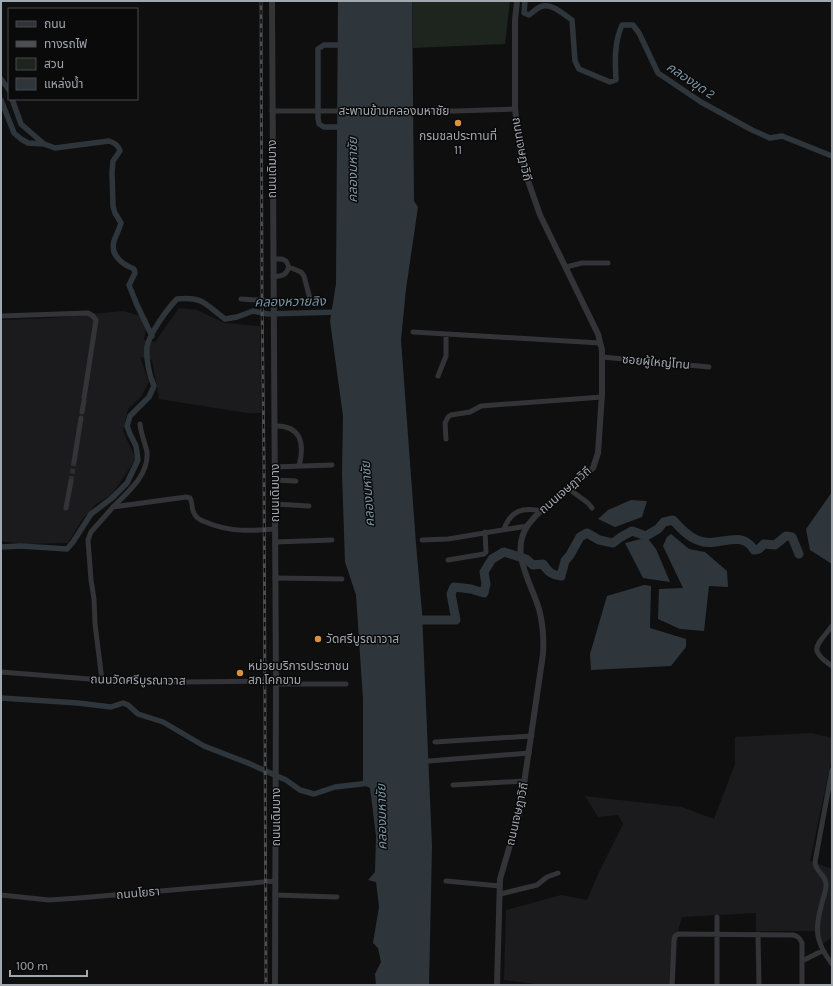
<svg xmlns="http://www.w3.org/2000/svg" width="833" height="986" font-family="Karla,'Noto Sans Thai',sans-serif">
<rect width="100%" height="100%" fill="#0f0f10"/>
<!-- built -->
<path fill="#1b1b1d" d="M179,308L197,310L225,323L260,326L261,413H247L159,399L152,360L140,357L149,382L141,397L128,409L123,431L136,459L112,494L95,505L88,514L83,518L68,543L18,544L1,541V320L51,318L123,311L148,318L144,340L155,342Z
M812,733L832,738V757L810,861L832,869V937L819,947L818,931H756V913L682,917L678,931L675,985H542L504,980L506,910L561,895L587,900L599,872L623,824L618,815L598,817L585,796L682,807L714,819L735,764V737Z"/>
<!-- green -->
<path fill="#1e241e" d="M412,1H510L505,44L413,48Z"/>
<!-- water -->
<path fill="#2e363b" d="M338,1H412L414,201L418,207L406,289L401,340L416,544L422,612L432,846L429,985H376L375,974L381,962L378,948L373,943L379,907L376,882L368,880L375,872L376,836L370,788L363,785V699L356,595L345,562L342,473L343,416L330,321L336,284Z
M832,492V564L810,550L806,529Z
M631,500L647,501L642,517L615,527L598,519L608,510Z
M671,534L689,549L705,552L727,571L728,587L709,586L704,631L680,629L658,619L659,589L683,588L663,546L667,537Z
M641,539L649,540L656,549L670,582L643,578L625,543Z
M644,585L651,586L650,628L686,639V647L671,666L591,670L590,654L607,596Z"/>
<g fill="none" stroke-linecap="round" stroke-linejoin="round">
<!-- canal -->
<path stroke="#2e363b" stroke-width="5.5" d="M525,1L524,13L529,15C532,13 536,9 540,7C551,2 563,14 572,20L575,61L579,69L610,82L616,80C615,61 614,43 622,25H633L639,33L658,73L701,102L752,130L770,138L782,136L832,156
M1,79L9,90
M12,99L21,124L44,144
M1,100L14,133L21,139L28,143L44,144L55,148L109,141C115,143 118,145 120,151L113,161L112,172L113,206L115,213L121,223C119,230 116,235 114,241C110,256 122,264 134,269L135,273L129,285L137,305L152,336
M343,127H324L319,124L318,118V49L324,45H344
M1,547L21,546L67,549L73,542L91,514L112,498L127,483L138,460L136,446L130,434L127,426L130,416L149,397L154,386C149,375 146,359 147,347C149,334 168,308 177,299C203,296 206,305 225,319L237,317L253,311L268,314L339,312
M1,698L78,703L111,707L123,703L128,705L138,714L163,722L204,746L248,763L286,780L300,790L314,794L335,787L370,783"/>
<!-- river -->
<path stroke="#2e363b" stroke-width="9" d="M411,620H456L451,594L454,587L471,589L484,593L486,584L484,572L492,559L504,552L526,559L533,565L543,564C548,572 552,575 561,576L565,561L570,555L580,537L587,533L599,540L613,543L621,537L632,531L646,536L658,529L664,522L673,520C680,528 689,538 700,541C718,548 741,528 754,550L759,549L764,544L775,545L786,536L792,537L799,554"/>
<!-- minor-tunnel -->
<path stroke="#2c2e30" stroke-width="5" stroke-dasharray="5 2.5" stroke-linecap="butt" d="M71,481L74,462"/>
<!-- minor -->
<path stroke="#323437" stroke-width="5" d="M272,111H455L515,109
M273,259H282L286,261L289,267C286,275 282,277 273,276
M289,267L301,272L304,276L310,299
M566,267L582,263H608
M241,299L273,301
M1,316L88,313L93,316L96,320L84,398
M413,332L600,343
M602,357L709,367
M438,376L446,356V334
M82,412L84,401
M274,426C301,425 305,443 299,466
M446,439L445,423L448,417L451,415L470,412L481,406L602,397
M74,462L81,418
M274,467L332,465
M274,480L296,481
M569,489L588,503L592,508
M275,504L309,506
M113,507C128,492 149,475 147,452C145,443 141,434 140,424
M66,508L71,481
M504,529C511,510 523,507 542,511
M422,540L448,539L527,526
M275,542L332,540
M448,560L484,554L486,552L485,532
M275,578L342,579
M832,626C817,646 807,649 832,666
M1,672L102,680L182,682L276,681
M102,680L95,624L94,599L91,580L88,540L91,532L113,507L186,497L190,498C193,503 191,510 195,515C198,520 203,521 208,523C230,532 251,531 275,529
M276,684H346
M435,742L532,736
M429,761L529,753
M832,770L815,862C815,872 827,875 826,886C826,893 822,900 821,907C814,932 817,944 832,964
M453,785L525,781
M446,881L500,886
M500,894L537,885L547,877L558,873
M1,895L49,900L79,898L275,881
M275,895L337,897
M758,934L759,985
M802,961L822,951
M672,985L674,940L675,936L678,934L793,935C798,936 800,938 802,943V985
M717,985V917"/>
<!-- tertiary -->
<path stroke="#323437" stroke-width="6" d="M272,1L276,684L275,985
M497,985L500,879L520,811L543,654C544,638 543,624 539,609C531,582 509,552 528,525C542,506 569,488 588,473L593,468L598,453L602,394V350L598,334L540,215L525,172L520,146L515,109V20L517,1"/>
<!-- rail casing -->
<g stroke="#4c4e51" stroke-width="3">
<path id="rail" d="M261,1L262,300L264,462L266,985"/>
</g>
<!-- rail -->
<use href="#rail" stroke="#0a0a0b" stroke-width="1.5" stroke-dasharray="4.5" stroke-linecap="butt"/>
</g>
<!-- markers -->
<g fill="#da923d" stroke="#0a0a0b" stroke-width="1.5">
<circle cx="458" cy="123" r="4"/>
<circle cx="318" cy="639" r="4"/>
<circle cx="240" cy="673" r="4"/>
</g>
<g text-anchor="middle" stroke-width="3" stroke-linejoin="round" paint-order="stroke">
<!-- street labels -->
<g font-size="12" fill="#a2a8af" stroke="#0a0a0b">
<text x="394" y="115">สะพานข้ามคลองมหาชัย</text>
<text transform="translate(522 149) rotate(80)" y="4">ถนนเจษฎาวิถี</text>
<text transform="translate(272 169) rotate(-90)" y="4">ถนนเดิมบาง</text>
<text transform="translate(656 362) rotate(5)" y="4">ซอยผู้ใหญ่โทน</text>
<text transform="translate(565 490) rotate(-41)" y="4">ถนนเจษฎาวิถี</text>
<text transform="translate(275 493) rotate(-90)" y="4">ถนนเดิมบาง</text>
<text transform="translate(138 680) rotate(1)" y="4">ถนนวัดศรีบูรณาวาส</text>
<text transform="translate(517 814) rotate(-77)" y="4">ถนนเจษฎาวิถี</text>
<text transform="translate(276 817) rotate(-90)" y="4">ถนนเดิมบาง</text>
<text transform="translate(138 893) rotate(-5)" y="4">ถนนโยธา</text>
</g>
<!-- poi labels -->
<g font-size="12" fill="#a2a8af" stroke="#0a0a0b" text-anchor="start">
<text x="458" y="140" text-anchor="middle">กรมชลประทานที่<tspan x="458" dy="14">11</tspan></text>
<text x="326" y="643">วัดศรีบูรณาวาส</text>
<text x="248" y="670">หน่วยบริการประชาชน<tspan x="248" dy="14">สภ.โคกขาม</tspan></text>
</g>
<!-- water labels -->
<g font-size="13" font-style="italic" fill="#7c98a7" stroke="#0a0a0b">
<text transform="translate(691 80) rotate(34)" y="5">คลองขุด 2</text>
<text transform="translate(352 170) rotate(-90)" y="5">คลองมหาชัย</text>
<text transform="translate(290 301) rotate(-1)" y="5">คลองหวายลิง</text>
<text transform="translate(367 494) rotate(-94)" y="5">คลองมหาชัย</text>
<text transform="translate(381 817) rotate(-91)" y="5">คลองมหาชัย</text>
</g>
</g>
<!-- border -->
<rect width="833" height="986" fill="none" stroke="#a2a8af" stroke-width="4"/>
<!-- legend -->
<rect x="8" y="8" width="130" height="92" fill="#0a0a0b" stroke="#47494d"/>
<rect x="16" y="21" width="20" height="6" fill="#323437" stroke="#47494d"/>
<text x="44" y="28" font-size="12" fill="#a2a8af">ถนน</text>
<rect x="16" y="41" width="20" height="6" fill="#4c4e51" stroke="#47494d"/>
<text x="44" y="48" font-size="12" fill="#a2a8af">ทางรถไฟ</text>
<rect x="16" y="58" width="20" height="12" fill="#1e241e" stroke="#47494d"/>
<text x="44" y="68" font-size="12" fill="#a2a8af">สวน</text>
<rect x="16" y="78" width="20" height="12" fill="#2e363b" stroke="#47494d"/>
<text x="44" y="88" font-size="12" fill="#a2a8af">แหล่งน้ำ</text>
<!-- scale -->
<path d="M10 970v6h77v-6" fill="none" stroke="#a2a8af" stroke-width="2"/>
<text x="16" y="970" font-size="12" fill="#a2a8af" stroke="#0a0a0b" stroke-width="3" paint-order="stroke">100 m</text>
</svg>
